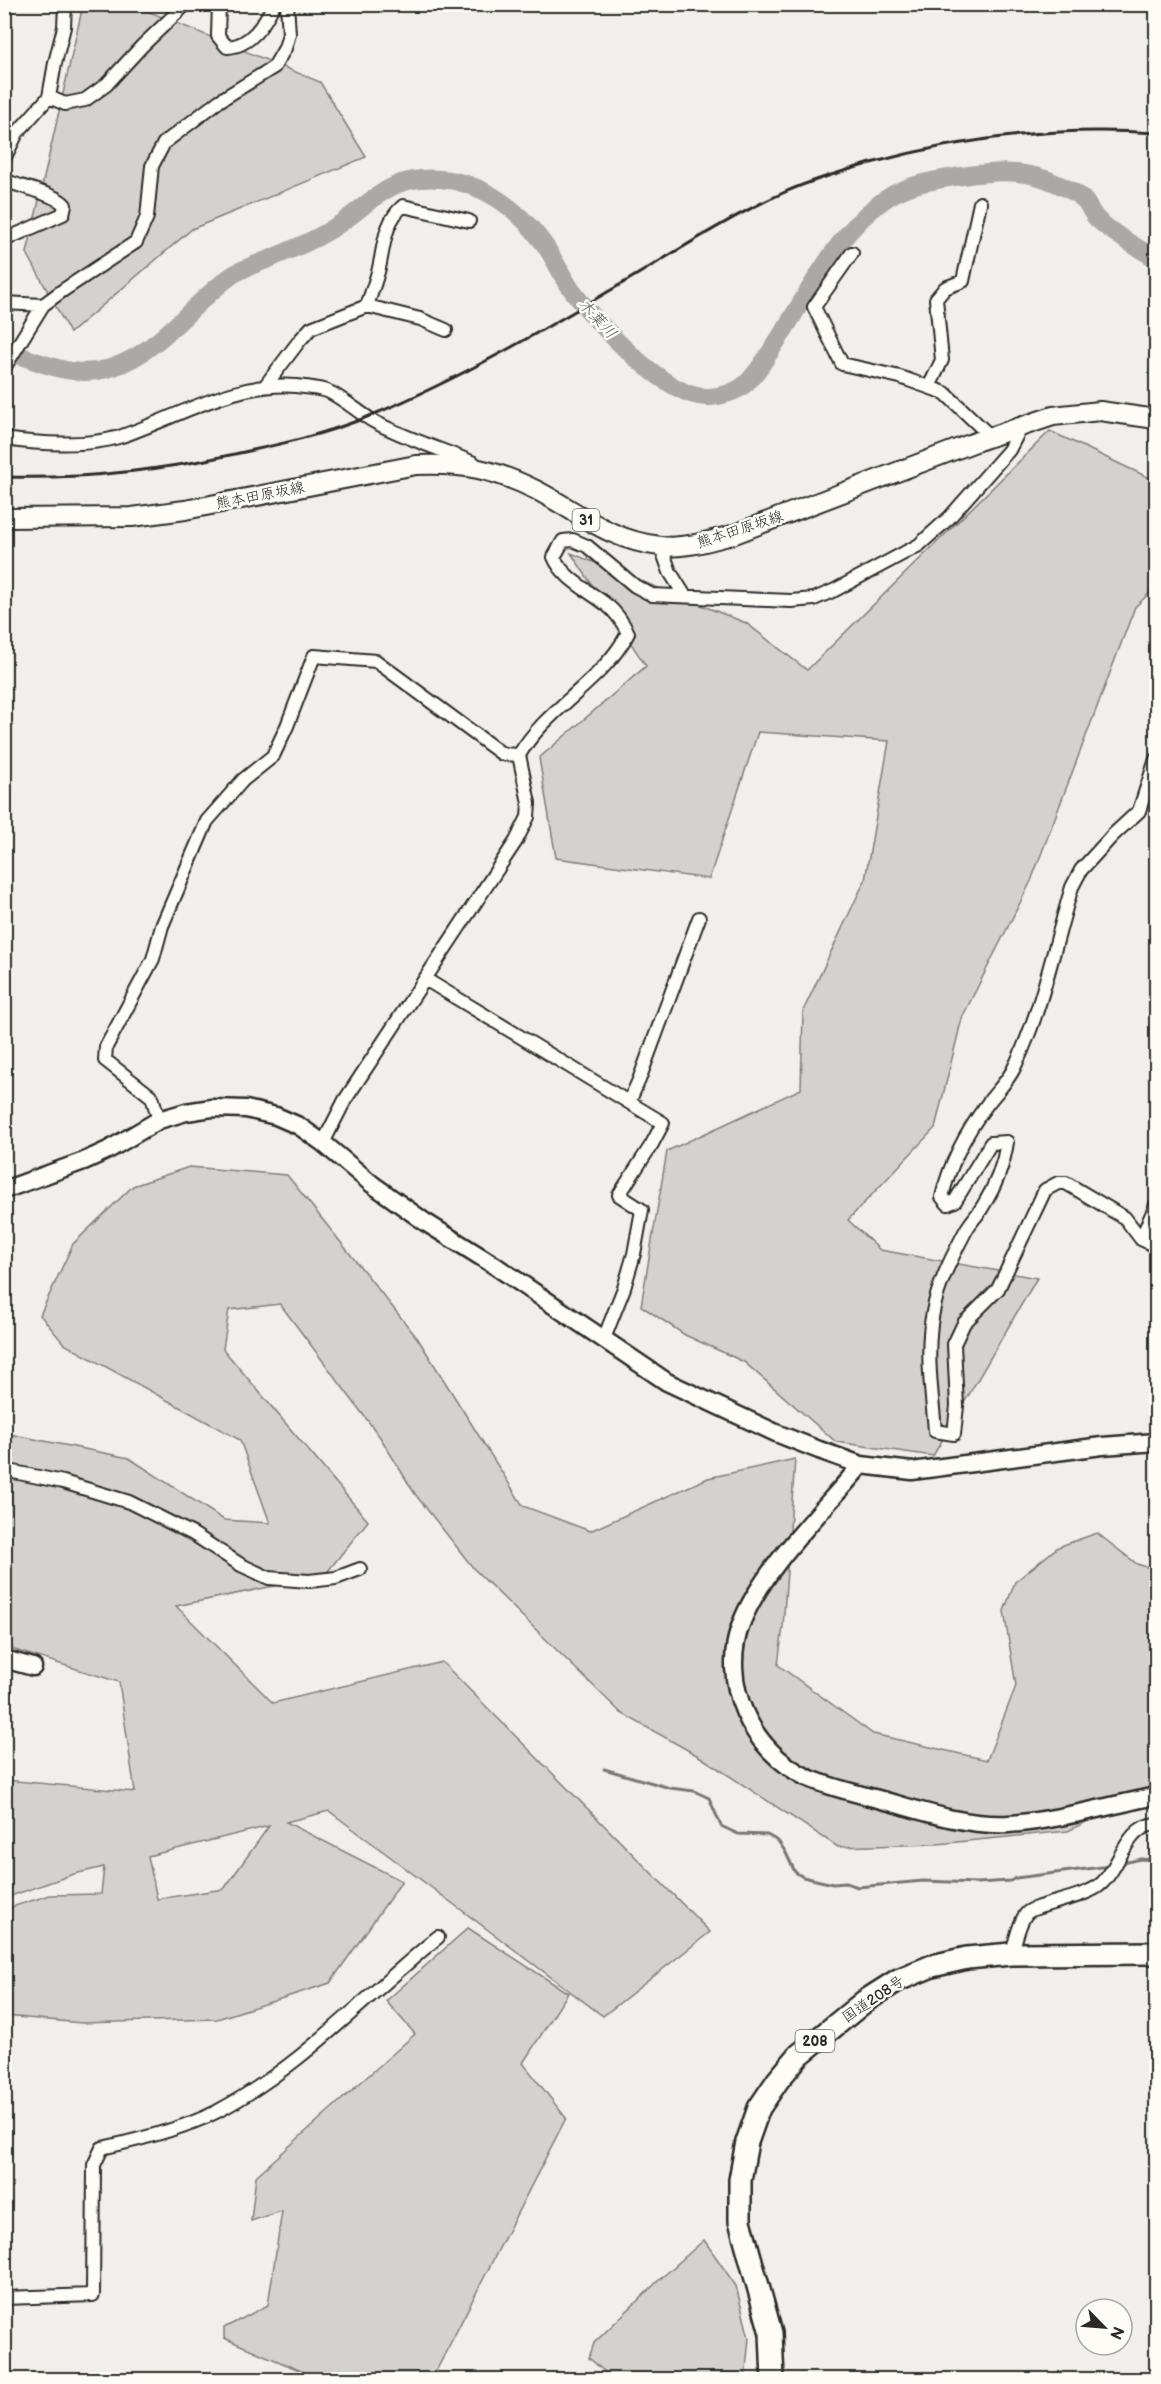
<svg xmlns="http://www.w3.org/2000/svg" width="1161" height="2384" font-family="'Balsamiq Sans','Klee One',sans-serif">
<rect width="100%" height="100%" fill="#f0efeb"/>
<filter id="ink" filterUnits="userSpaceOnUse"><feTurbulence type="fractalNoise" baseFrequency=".0167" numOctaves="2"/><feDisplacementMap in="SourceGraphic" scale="12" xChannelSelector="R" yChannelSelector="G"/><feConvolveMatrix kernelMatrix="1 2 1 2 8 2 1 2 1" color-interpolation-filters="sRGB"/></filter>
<g filter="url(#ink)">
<!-- green -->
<path fill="#d3d2cf" stroke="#7f7e7d" stroke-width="1.5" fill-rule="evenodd" d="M83,5H133L320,82L366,157L192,229L70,333L27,253Z
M1050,431L1156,481V587L1135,607L1031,881L962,1018L935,1128L848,1220L880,1250L1037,1278L933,1456L836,1442L744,1362L685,1335L641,1306L667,1151L801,1089L803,1011L865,880L889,741L758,732L709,879L556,858L539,758L646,666L571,553L746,623L807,670Z
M189,1167L287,1175L418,1339L523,1506L590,1531L708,1478L795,1459L783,1627L778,1665L873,1734L987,1760L1016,1686L1004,1611L1015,1582L1058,1547L1097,1533L1137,1564L1156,1570V1787L1068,1831L937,1844L838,1847L702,1758L621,1713L474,1569L415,1494L380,1437L280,1304L229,1310L223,1349L368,1521L324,1576L176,1606L273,1703L442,1662L710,1932L603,2016L329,1811L286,1822L402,1881L330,1983L217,2019L82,2023L5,2016V1909L50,1895L101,1894L104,1867L74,1874L5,1898V1780L135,1792L119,1682L5,1647L4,1433L129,1458L224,1520L270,1523L240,1440L64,1344L40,1315L73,1244L133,1186ZM269,1826L224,1889L157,1899L148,1856Z
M468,1928L568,1993L523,2063L566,2118L432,2379H320L224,2338V2328L268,2305L282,2211L251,2221L256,2176L415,2034L386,2001Z
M704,2240L736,2286L749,2338L745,2379H613L589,2358L594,2343L659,2280Z"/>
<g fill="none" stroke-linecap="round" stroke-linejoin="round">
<!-- stream -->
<path stroke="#777775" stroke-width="3" d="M604,1769L670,1788L694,1791L709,1798L721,1826L738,1834L767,1835L778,1841L785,1851L795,1872L803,1877L833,1884L846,1883L858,1887L923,1881L977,1883L1010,1881L1016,1878L1110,1866
M1119,1864L1141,1859L1156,1860"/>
<!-- river -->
<path stroke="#aaa9a7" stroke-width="18" d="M4,350C25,357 45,366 66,370C139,385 182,309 234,274C244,268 256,264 267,260C292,249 316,240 338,225C375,200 390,175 440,179C481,182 516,207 541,240C553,255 560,273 571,289C594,321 668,400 709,397C720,397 735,392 743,386C757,375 768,354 778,340C810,291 837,231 887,198C909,183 937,180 962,176C991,172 1020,169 1048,180C1060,185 1076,191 1085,201C1089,206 1092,214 1097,219C1114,235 1137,247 1156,259"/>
<!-- street casing -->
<g stroke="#2b2b2b" stroke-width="16">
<path id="street" d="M219,4L218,36L227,47C251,46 264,24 274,4
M49,97L65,104L85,100L106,85L142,46L186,4
M4,159L17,133L49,97L55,63L64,27L65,4
M4,180C20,187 56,194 65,205L63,214L4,240
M852,253L814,307L842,364L900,377L945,393L991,437
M4,303L43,305
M367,306C371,293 376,281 379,268C384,247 384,222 403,206L469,221
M4,368L43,305L62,291L136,242L147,217L152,166L164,143L219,101L274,67L285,48L289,34L287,4
M265,386L300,340L311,328L367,306L420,319L446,330
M929,387L942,360L936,299L945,288L963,281L980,203
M4,439C39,444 88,447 122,436C178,417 235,381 296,386C305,387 318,388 327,391C343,398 358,412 373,421C404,438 441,449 474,463
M661,547L670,572L685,596
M519,755C547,707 603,682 628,633C623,623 617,613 608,606C590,591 563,579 554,557L563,541L573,540L587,546L635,586L652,595L791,601L814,599L835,590L919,545L949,518L1009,450L1022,425
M1156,759L1139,811L1113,835L1081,870L1072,887C1054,946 1042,1010 1015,1066C1009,1080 997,1091 988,1103C967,1131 950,1162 942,1197L948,1204L955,1201L991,1143L1007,1142C1004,1163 995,1187 983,1206C978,1215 970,1222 965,1232C952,1257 938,1284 933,1312C925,1352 932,1392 935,1431L954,1434L957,1406L954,1344L964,1323L998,1289L1045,1190L1058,1183H1066L1125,1218L1141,1239L1156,1246
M425,979L663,1123L652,1144L619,1195L642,1210L634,1254L624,1288L603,1341
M629,1102L639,1080L699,918
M159,1120L152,1097L105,1060L106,1047L153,959L162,926L207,821L243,780L273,756L287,726L314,656L376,661L502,754L519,755
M323,1143L345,1100L516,841L528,817L529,803L519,755
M1141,1239L1156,1205
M4,1470L63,1482L129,1502L193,1534L241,1565L269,1578L309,1581L336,1578L360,1569
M1011,1954C1016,1942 1018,1924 1026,1914C1033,1904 1086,1899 1102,1883C1121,1865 1126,1826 1156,1824
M4,2298L93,2295L94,2165L102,2148C138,2140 183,2129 216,2112C299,2069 366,1996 438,1937"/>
</g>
<!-- secondary casing -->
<g stroke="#2b2b2b" stroke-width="21">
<path id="secondary" d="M4,1190L84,1161L108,1150L159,1120L186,1112L212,1108L246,1109L276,1116L299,1126L323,1143L372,1184L425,1222L494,1265L667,1382L776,1433L819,1450L861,1465L912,1471L1102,1446L1156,1442
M861,1465C824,1510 761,1570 741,1624C719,1683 751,1750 806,1777C833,1789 864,1795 893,1803C930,1814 970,1826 1009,1824C1055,1821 1111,1805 1156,1796
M4,1659L33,1667"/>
</g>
<!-- primary casing -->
<g stroke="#2b2b2b" stroke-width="22">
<path id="primary" d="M4,518L132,517L185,510L416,465C463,463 494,469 536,490C579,512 608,540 660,546C684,549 709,541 732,535L978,441L1053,416L1100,411L1156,419"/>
</g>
<!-- highway casing -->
<g stroke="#2b2b2b" stroke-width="26">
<path id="highway" d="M773,2380L771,2333L740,2221V2180L747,2142L759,2108L778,2080L799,2055L865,2001L898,1980L932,1966L967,1958L1011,1954L1156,1953"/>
</g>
<!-- street -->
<use href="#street" stroke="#fdfcf7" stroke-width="12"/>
<!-- secondary -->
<use href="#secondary" stroke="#fdfcf7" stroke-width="16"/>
<!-- primary -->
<use href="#primary" stroke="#fdfcf7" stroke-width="18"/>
<!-- highway -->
<use href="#highway" stroke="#fdfcf7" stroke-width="21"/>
<!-- rail -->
<path stroke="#2b2b2b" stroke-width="3" d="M4,477C80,479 157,471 230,455C278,445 327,434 372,415C462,378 545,329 628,280C679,250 729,217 783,193C811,180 841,172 871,163C965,137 1059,126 1156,133"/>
</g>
</g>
<g text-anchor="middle" stroke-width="5" stroke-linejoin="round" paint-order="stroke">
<!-- shield labels -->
<g fill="#fdfcf7" stroke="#6a6a68" stroke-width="1.5">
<rect x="572.5" y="509" width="27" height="22" rx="4.5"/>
<rect x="795.5" y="2030" width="39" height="22" rx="4.5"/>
</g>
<g font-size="14" font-weight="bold" fill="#2b2b2b">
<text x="586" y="525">31</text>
<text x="815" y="2046">208</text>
</g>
<!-- street labels -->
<g font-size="15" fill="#2b2b2b" stroke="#fdfcf7">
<text transform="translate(260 495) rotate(-11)" y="5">熊本田原坂線</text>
<text transform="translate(740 529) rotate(-18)" y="5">熊本田原坂線</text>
<text transform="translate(873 1999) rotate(-34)" y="5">国道208号</text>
</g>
<!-- water labels -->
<g font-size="16" font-style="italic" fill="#575756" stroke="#fdfcf7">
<text transform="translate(598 318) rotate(47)" y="6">木葉川</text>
</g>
</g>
<!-- margin -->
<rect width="1161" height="2384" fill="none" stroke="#fdfcf7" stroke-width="24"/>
<rect x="12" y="12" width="1137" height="2360" fill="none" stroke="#2b2b2b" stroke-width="2" filter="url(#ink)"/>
<!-- north arrow -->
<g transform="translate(1104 2327) rotate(115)"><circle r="28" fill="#fdfcf7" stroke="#a9a8a5" stroke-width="1.5"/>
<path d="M0-4.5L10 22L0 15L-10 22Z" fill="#2b2b2b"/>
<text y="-9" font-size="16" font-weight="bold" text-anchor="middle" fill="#2b2b2b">N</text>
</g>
</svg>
